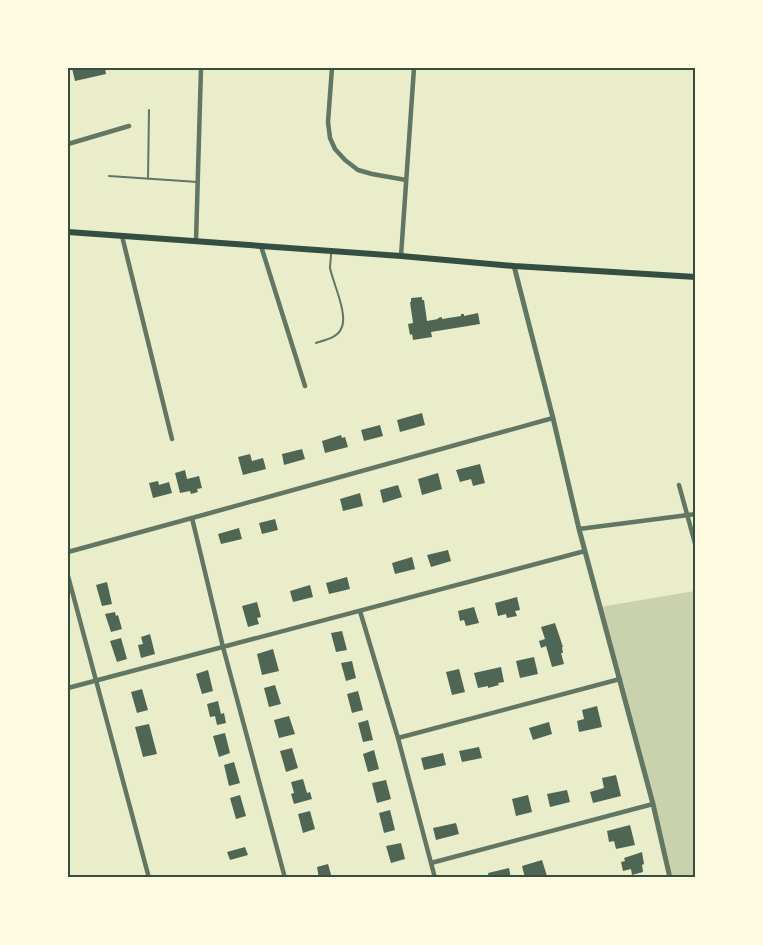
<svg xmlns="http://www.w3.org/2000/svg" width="763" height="945" font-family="Karla,sans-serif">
<rect width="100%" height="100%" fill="#e9edc9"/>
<!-- green -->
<path fill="#cad2ad" d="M695,591V877H670L600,607Z"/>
<!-- building -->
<path fill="#4f6655" d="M72,68H105L106,74L75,81Z
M422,297V300H424L427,321L438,319V318L442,317V319L461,316V314H464V316L478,313L480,324L431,332L432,337L413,340L412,334L410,335L408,324L413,323L410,302H411V298Z
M422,413L425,425L400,432L397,420Z
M380,425L383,436L364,441L361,430Z
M341,435L342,438L345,437L348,447L325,453L322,441Z
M302,449L305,459L284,465L282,454Z
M250,454L252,461L263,458L266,469L243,475L238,457Z
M480,464L485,483L473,486L471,479L460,482L456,470Z
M185,470L187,479L199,476L202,488L197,489L198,492L191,494L190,491L180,493L175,473Z
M438,473L442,489L422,495L418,479Z
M158,481L159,485L169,482L172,493L153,498L149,483Z
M398,485L402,497L383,503L380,490Z
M360,493L363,506L343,511L340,499Z
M275,519L278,530L262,534L259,523Z
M239,528L242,539L221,544L218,534Z
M448,550L451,561L431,567L427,555Z
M412,557L415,569L395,574L392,563Z
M347,577L350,589L329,594L326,583Z
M107,582L112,604L102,606L96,585Z
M310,585L313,597L293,602L290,591Z
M517,597L520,610L515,611L517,616L507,618L506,614L498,616L495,603Z
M257,602L261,617L257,618L259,624L248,627L242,606Z
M474,607L479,623L466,626L464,620L460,621L458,611Z
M115,612L116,616L118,615L122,629L111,632L105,614Z
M555,623L563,647H562L563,653H561L564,664L552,667L546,646L541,648L539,641L545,639L541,627Z
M342,631L347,650L336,652L331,633Z
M150,634L155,654L141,658L138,645L143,644L141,637Z
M121,638L127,659L117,662L110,641Z
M273,649L279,671L262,675L257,654Z
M534,657L538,674L520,678L516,661Z
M352,661L356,678L346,681L341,663Z
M501,667L504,682L498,683L499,685L488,688V686L478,688L474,673Z
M459,669L465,692L452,695L446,672Z
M208,670L213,691L202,694L196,674Z
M275,685L281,704L269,707L264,688Z
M142,689L148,710L137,713L131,692Z
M358,691L363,710L352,713L347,694Z
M218,701L221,714L224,713L226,723L217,725L215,716L210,717L207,704Z
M597,706L602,727L579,732L577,721L584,719L582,710Z
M289,716L295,734L279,738L274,720Z
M368,720L373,740L363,742L358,723Z
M549,722L552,734L533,740L529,728Z
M149,724L157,754L143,757L135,727Z
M225,733L230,753L219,757L213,736Z
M479,747L482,758L462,762L459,751Z
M292,748L298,768L286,772L280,751Z
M374,750L379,769L368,772L363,754Z
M443,753L446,765L424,770L421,758Z
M234,762L240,783L229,786L224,765Z
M616,775L621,796L593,803L590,792L604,788L602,778Z
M303,779L307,793L310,792L312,799L294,804L291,794L294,793L291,782Z
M386,780L391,799L377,803L372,783Z
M567,790L570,802L550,807L547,794Z
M240,795L246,816L236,819L230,798Z
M528,795L532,812L516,816L512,799Z
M390,810L395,830L384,833L379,813Z
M310,811L315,829L303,833L298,814Z
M456,823L459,834L436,840L433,828Z
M630,825L635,845L616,849L614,841L609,842L607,831Z
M401,843L405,859L391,863L386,846Z
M245,847L248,855L230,860L227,852Z
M642,852L644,864L642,865L643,872L632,875L631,869L623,871L621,862L625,861L624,858Z
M542,860L547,876L525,878L522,866Z
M328,864L332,878H319L317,867Z
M509,868L511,878H489L488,873Z"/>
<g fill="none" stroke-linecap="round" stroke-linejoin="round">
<!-- service -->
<path stroke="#617663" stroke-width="2" d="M109,176L198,182
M148,179L149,110
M316,343C325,340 337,338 341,329C349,316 333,283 330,268C330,264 331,259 331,254"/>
<!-- minor -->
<path stroke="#617663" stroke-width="4.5" d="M332,68L328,122L330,138L335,149L345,160L358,170L372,174L406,180
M68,144L129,126
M122,236L172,439
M196,241L201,68
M261,246L305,386
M401,256L414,68
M679,485L696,547
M192,518L223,647L285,878
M579,529L696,514
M68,552L192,518L553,418
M68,576L149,878
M360,611L398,738L435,878
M68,688L585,551
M398,738L620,679
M431,863L653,804"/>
<!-- tertiary -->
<path stroke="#617663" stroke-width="5" d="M514,266L553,418L579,529L653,804L670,878"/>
<!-- secondary -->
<path stroke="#344e41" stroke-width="6" d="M68,232L401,256L514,266L696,277"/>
</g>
<!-- border -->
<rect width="763" height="945" fill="none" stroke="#fefae0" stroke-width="138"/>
<rect x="69" y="69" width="625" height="807" fill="none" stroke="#344e41" stroke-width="2"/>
</svg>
